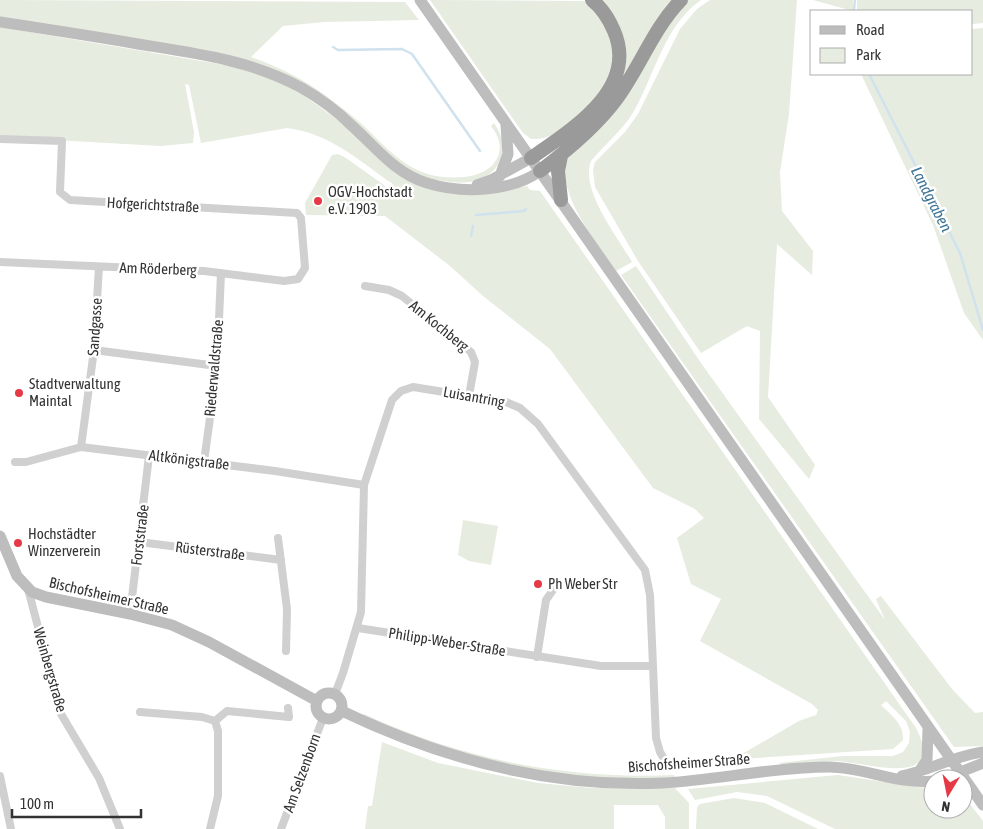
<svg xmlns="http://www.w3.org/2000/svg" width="983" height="829" font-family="'Asap Condensed',sans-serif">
<rect width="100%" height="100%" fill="#fff"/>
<!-- green -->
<path fill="#e6ecdf" d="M0,0L405,2L419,20L324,22L283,26L251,57C277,66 303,79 325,95C338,105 352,115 364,126C396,157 415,181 464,177C474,176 488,172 494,163C504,150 500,138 491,126L494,123C501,133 507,148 501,159C485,195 437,182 408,171L291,78L0,17Z
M430,0L584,1C630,38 615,85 575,118C561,130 550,140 531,139L523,133Z
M597,0H675L636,53L619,88L620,75Z
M688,0H701C664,26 655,74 634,111C623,130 605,144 591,161C580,190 617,236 632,262L616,271C597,242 556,195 567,159Z
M710,0H797L789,114L780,172L782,211L813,251L812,275L777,244L768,397L815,465L809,479L759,419L760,331L747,326L701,353L638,261L595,187L593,170L595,162L625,132L638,114L680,29L697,9Z
M813,0H853V11Z
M857,0H983V23L972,24V11H857Z
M0,27L231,66L275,80L299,92L339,121L395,173L412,182L506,190L527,186L530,190L540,191L916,728C948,790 865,762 835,761C821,761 790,768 778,763L843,756H893L903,752L909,743L910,732L906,721L886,701L881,705C892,716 904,724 903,740L893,749L741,759L742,754L799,721L816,715L818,710L812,704L700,641L721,599L691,584L677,538L704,518L695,509L653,488L550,349L483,296L450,266L385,216L306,215L305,203L332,155L338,154L346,158L395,193L393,184C359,161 330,133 287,128L201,143L189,85L185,84L194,132L193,143L161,146L0,137Z
M983,28V340L964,313L933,225L861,74H972V29Z
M636,266L701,363L885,620L876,599L881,596L952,689L975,713L983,712V746L954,747L621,275Z
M463,520L498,526L491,565L469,561L458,555Z
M364,714C461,759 567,780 674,775L675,777L643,779L581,776L547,772L460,754L363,717Z
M382,742L438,763L538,783L591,788H675L689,803V829H665V817L658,805H614V829H365L368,806H372Z
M838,775L933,789V809H963V795L983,821V829H835L767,796L737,792L695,800L688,789Z
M734,798L765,803L818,829H696L697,807L700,804Z"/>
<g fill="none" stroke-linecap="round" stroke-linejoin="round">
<!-- stream -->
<path stroke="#cfe2ee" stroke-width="2.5" d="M854,10L855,0
M333,47L338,50L402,49L412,54L480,151
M869,74L960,253L983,330
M476,215L524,211L526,209
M471,236L473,226"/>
<!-- street -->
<path stroke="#d0d0d0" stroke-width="8" d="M0,139L62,141L60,192L70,200L297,213L301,218L305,268L298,279L284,281L204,271L0,262
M365,286L389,290L402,296L471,352L475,362L469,396
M94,350L217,366
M81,447L94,350L99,267
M15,462H26L81,447L275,471L364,485
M204,462L217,366L221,273
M278,538L287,609L286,651
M139,542L281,560
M28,589L61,714L99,778L120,829
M130,614L149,456
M358,628L601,666H652
M537,657L546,600L553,590
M335,694L343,673L361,612L364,485L392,400L401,391L413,387L506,402L520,408L538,424L645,570L650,595L656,738L660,752L667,764
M140,712L202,717L215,721
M215,721L227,711L289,717L288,708
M0,776L11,829
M210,829L218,796V731L215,721
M281,829L323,718"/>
<!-- secondary -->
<path stroke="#bdbdbd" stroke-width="11" d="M420,0L983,805
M0,22C46,29 92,36 138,44C194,53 251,60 302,88C319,98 336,110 350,124C375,146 394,173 427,183C462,194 511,192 540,171
M500,176L508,154L506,125
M477,185L491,180L531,158
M0,536L17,576L32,592L46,597L130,614L172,625L209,642L317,701
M316 706a13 13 0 1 1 26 0a13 13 0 1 1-26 0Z
M342,711C442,759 551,788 663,783C718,780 773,767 829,767C864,767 898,785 933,781
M918,773L927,760L928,729
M902,776C930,770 954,756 983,752
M943,779L983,763"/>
<!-- highway -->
<path stroke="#9a9a9a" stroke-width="14" d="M531,158C571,130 639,89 614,31C609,19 602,8 592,0
M540,171C568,150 598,125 618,97C641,65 653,29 681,0
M561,200L558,171L561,156"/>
</g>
<!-- markers -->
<g fill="#e63946" stroke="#fff" stroke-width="2">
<circle cx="318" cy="201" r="5"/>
<circle cx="19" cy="393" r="5"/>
<circle cx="18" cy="543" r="5"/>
<circle cx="538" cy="584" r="5"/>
</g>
<g text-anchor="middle" stroke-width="5" stroke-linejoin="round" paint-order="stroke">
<!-- poi labels -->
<g font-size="15" fill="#333" stroke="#fff" text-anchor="start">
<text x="328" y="197">OGV-Hochstadt<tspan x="328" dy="17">e.V. 1903</tspan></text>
<text x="29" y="389">Stadtverwaltung<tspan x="29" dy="17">Maintal</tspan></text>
<text x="28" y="539">Hochstädter<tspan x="28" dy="17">Winzerverein</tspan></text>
<text x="548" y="589">Ph Weber Str</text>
</g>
<!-- street labels -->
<g font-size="15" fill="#333" stroke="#fff">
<text transform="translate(153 205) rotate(3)" y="5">Hofgerichtstraße</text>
<text transform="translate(158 269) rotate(2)" y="5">Am Röderberg</text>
<text transform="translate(439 326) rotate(39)" y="5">Am Kochberg</text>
<text transform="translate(95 327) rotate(-86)" y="5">Sandgasse</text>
<text transform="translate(214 368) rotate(-85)" y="5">Riederwaldstraße</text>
<text transform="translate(474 397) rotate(10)" y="5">Luisantring</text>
<text transform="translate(189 460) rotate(7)" y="5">Altkönigstraße</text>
<text transform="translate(140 535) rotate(-83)" y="5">Forststraße</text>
<text transform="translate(210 551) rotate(7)" y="5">Rüsterstraße</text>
<text transform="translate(109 596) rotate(13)" y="5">Bischofsheimer Straße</text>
<text transform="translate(447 642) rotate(9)" y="5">Philipp-Weber-Straße</text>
<text transform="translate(50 670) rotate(74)" y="5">Weinbergstraße</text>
<text transform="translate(689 763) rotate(-4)" y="5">Bischofsheimer Straße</text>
<text transform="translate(302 773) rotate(-70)" y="5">Am Selzenborn</text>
</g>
<!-- water labels -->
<g font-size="16" font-style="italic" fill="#3f7597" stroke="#fff">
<text transform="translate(932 199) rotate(63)" y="6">Landgraben</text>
</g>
</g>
<!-- legend -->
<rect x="810" y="10" width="162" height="65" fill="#ffffff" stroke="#adadad"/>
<rect x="820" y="26" width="25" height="8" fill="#bdbdbd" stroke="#adadad"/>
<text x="856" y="35" font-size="15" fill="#333333">Road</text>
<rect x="820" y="48" width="25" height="15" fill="#e6ecdf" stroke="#adadad"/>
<text x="856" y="60" font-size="15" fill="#333333">Park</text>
<!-- north arrow -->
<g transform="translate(948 794) rotate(190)"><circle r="24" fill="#ffffff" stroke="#adadad"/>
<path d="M0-4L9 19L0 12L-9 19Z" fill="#e63946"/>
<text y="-8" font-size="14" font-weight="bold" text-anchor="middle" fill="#333333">N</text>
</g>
<!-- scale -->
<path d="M12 809v8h129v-8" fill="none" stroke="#333333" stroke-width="2.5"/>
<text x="20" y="809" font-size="15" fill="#333333" stroke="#ffffff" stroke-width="4" paint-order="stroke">100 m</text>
</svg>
